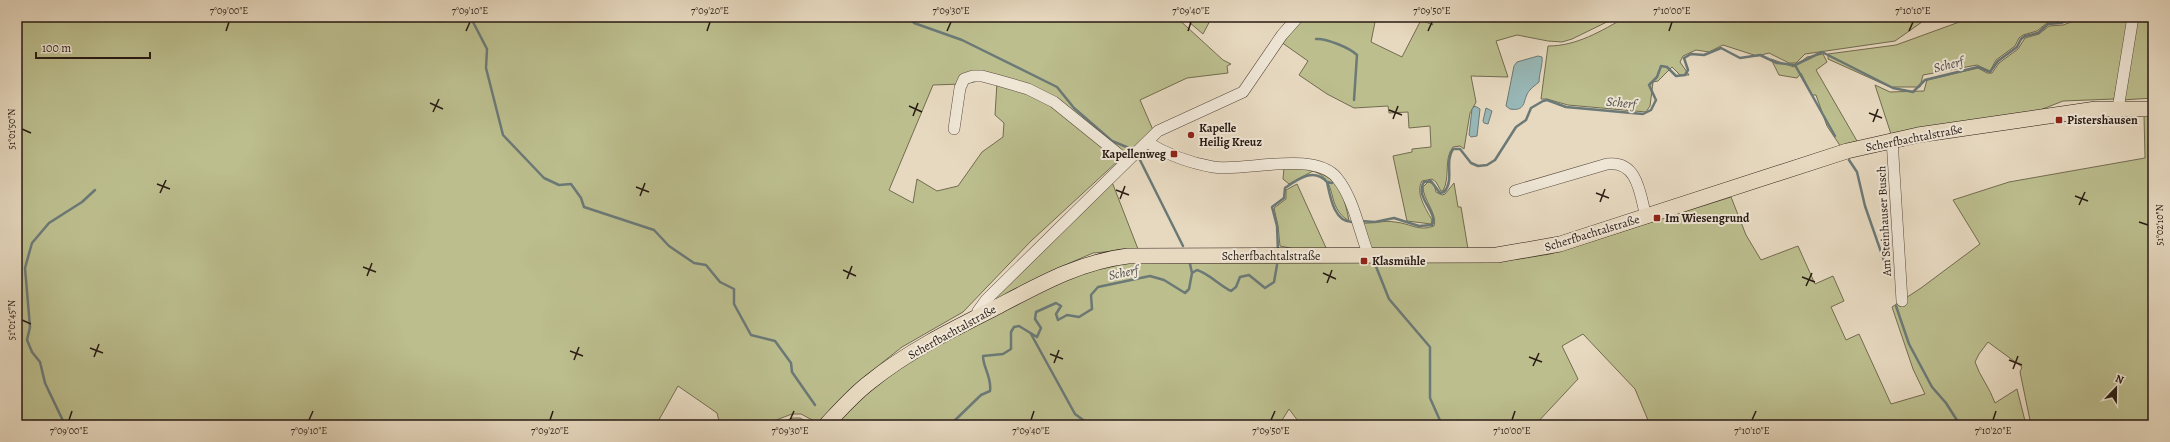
<svg xmlns="http://www.w3.org/2000/svg" width="2170" height="442" font-family="Alegreya,serif">
<rect width="100%" height="100%" fill="#e7d9c0"/>
<filter id="stains"><feTurbulence type="fractalNoise" baseFrequency=".005" numOctaves="4"/><feColorMatrix values="0 0 0 0 .2 0 0 0 0 .09 0 0 0 0 .02 0 0 0 .5 -.17"/></filter>
<radialGradient id="worn" r=".72"><stop offset=".6" stop-color="#630" stop-opacity="0"/><stop offset="1" stop-color="#630" stop-opacity=".3"/></radialGradient>
<!-- green -->
<path fill="#bcbe8e" stroke="#726c50" d="M17,17H118L116,21L119,17H1176L1223,60L1231,64L1227,66L1228,73L1187,78L1140,100L1153,130L1125,155L1070,110L997,78L961,84L933,85L889,190L913,203L917,179L937,191L958,186L982,152L1003,137L1004,123L995,115L997,82L1052,104L1120,159L1031,241L963,312L902,347L864,377L818,423L801,414H792L763,425H720L717,413L678,386L656,425H17Z
M1183,17H1212L1203,34Z
M1301,17H1326L1331,20L1343,17H1376L1371,42L1402,57L1421,20L1433,25L1428,17H1617L1572,39L1562,42L1548,41L1517,35L1496,41L1508,77L1471,76L1476,102L1470,113L1464,149L1460,146L1453,147C1443,160 1451,175 1443,191H1441L1436,182L1432,179L1422,181C1415,193 1426,209 1432,220L1431,224L1407,221L1393,156L1412,152V149L1431,147L1430,126L1409,128L1408,112L1389,113L1388,106L1354,108L1327,94L1299,75L1308,61L1281,42Z
M1626,17H1929L1895,41L1805,54L1796,63H1789L1769,53L1757,56L1723,45L1709,52L1696,50L1683,56L1680,62L1689,75H1680L1672,67L1658,81L1653,82L1650,106L1646,112L1568,105L1547,99H1541L1548,46C1577,46 1601,31 1626,17Z
M1973,17H2072L2062,21L2048,22L2037,31L2023,35L2019,38L2015,46L1996,60L1990,71L1977,65L1923,75L1920,87H1890L1828,59V54L1896,45Z
M2077,17H2130L2114,99L2063,101L2035,112L1891,134L1875,85L1890,92L1924,91L1927,80L1978,68L1987,73H1992L1999,63L2018,49L2025,38L2039,34L2049,26L2063,25L2074,21Z
M2134,17H2153V98L2122,100Z
M1823,54L1827,62L1816,70L1857,141L1841,147L1827,126L1816,95H1812L1801,73L1797,78L1779,75L1771,59L1794,67L1807,57Z
M2144,115L2153,116V425H2031L2020,372L2022,367L1988,342L1979,354L1975,362C1980,377 1990,388 1995,403L2017,389L2026,425H1650L1635,389L1583,334L1562,346L1578,379L1535,425H1301L1289,409L1279,425H833L857,399L898,367L1072,273L1130,260L1519,259L1550,254L1731,197L1746,235L1761,260L1798,246L1815,284L1833,276L1844,301L1831,307L1846,340L1859,334L1891,404L1925,394L1913,369L1892,307L1921,288L1980,244L1953,200L2009,182L2145,158Z
M1294,167C1332,173 1342,182 1349,221C1324,206 1340,180 1313,171L1289,184L1283,179L1284,168Z
M1112,182L1138,249L1093,253L1056,269L995,301L990,300Z
M1428,182L1434,184L1436,192L1442,195L1445,194L1454,183L1458,207H1461L1468,249L1375,250L1371,247L1361,223C1372,224 1384,220 1395,222C1409,223 1419,232 1434,226C1438,214 1423,200 1423,187Z
M1297,184L1327,250L1295,249L1280,246L1278,226L1274,208L1286,199V190Z
M793,418H800L813,425H773Z"/>
<!-- water -->
<path fill="#98b9b9" stroke="#6b7977" d="M1538,56L1542,57C1543,64 1539,74 1539,82C1536,85 1532,87 1530,90C1522,98 1528,112 1510,109L1506,106L1514,66L1517,62Z
M1475,106L1480,109L1477,136L1471,137L1469,135L1472,109Z
M1486,108L1492,111L1488,124L1484,123L1483,121Z"/>
<g fill="none" stroke-linecap="round" stroke-linejoin="round">
<!-- stream -->
<path stroke="#6b7977" stroke-width="2.5" d="M473,17V22L487,49L486,68L503,135L544,178L559,185L571,184L581,198L584,207L654,230L669,246L694,263L706,265L720,282L734,289V304L751,335L775,341L791,363L792,372L815,405
M909,17L914,23L962,40L1057,87L1074,108L1112,141L1129,148
M1316,39C1326,38 1350,48 1357,55L1354,100
M1795,65L1835,136
M1139,158L1183,246
M1849,160L1857,172L1865,206L1888,272
M1327,182L1332,183
M1360,221L1375,222L1394,218L1419,226L1432,225C1439,213 1414,197 1424,182L1431,181L1440,193L1444,192C1455,180 1444,163 1453,149H1460L1471,163L1478,166L1487,165L1495,160L1516,127L1526,120L1531,108L1543,101L1547,100L1566,107L1643,114L1651,110L1656,100L1649,85L1657,77L1661,66L1667,67L1676,76L1685,75L1688,70L1684,58L1691,54L1704,55L1721,48L1740,58L1760,55L1777,63L1795,65L1822,52L1893,88L1913,92L1925,80L1978,67L1990,72L1998,61L2017,47L2021,39L2025,36L2038,33L2048,24L2061,23L2075,17
M1278,251L1277,226L1272,207L1284,198L1285,188C1298,179 1314,167 1327,182C1330,196 1334,223 1353,222
M1190,264L1192,273
M1375,264L1389,299L1430,347V398L1442,425
M1896,306L1909,344L1932,387L1946,403L1960,425
M1031,334L1075,414L1090,425
M65,425L45,383L40,362L32,352L27,340L30,327L25,268L32,243L49,223L82,202L95,190
M950,425L981,395L990,391C992,377 983,368 983,356L1003,354L1011,349V332L1014,327L1019,326L1037,337L1041,328L1035,319L1036,312L1056,303L1061,306L1056,314L1058,320L1067,315L1079,317L1092,309L1091,295L1098,287L1150,276L1164,280L1185,293L1189,289L1192,273L1197,270C1208,273 1219,285 1231,291L1236,287L1240,277L1249,275L1265,288L1274,282L1277,265"/>
<!-- minor casing -->
<g stroke="#584a3e" stroke-width="12">
<path id="minor" d="M2118,109L2133,17
M954,129L960,88L964,79L973,76H982L997,80L1028,89L1054,102L1127,161
M1892,139L1902,301
M1147,142C1166,154 1191,163 1213,167C1245,172 1314,150 1337,178C1354,199 1359,231 1369,256
M1515,191L1607,164C1638,160 1640,194 1646,217
M977,317L978,311L986,300L1158,131L1243,92L1282,35L1298,17"/>
</g>
<!-- major casing -->
<g stroke="#281a13" stroke-width="16">
<path id="major" d="M826,425C840,410 854,394 870,382C907,352 951,330 993,309C1037,286 1078,262 1128,256L1497,255L1560,244L1847,151L1918,135L2069,113L2096,109H2153"/>
</g>
<!-- minor -->
<use href="#minor" stroke="#efe6d6" stroke-width="11"/>
<!-- major -->
<use href="#major" stroke="#e7d9c0" stroke-width="15"/>
</g>
<!-- ticks -->
<path fill="none" stroke="#281a13" stroke-width="1.5" d="M226,31L229,22M466,31L470,22M707,31L710,22M947,31L951,22M1188,31L1191,22M1428,31L1432,22M1669,31L1672,22M1909,31L1913,22M430,103L443,109M909,106L922,112M1389,110L1402,115M433,112L439,99M1869,113L1882,118M913,116L918,103M1393,119L1398,106M1873,122L1878,109M22,129L31,133M157,184L170,189M636,187L649,192M1116,190L1129,195M160,193L166,180M1596,193L1609,198M640,196L645,183M2075,196L2088,201M1120,199L1125,186M1600,202L1605,189M2079,205L2085,192M2139,222L2148,225M363,267L376,272M843,270L856,276M1323,273L1336,279M367,276L372,263M1802,277L1815,282M847,279L852,266M1327,283L1332,270M1806,286L1812,273M22,320L31,324M90,348L103,353M570,351L583,356M1050,354L1063,359M94,357L99,344M1529,357L1542,362M574,360L579,347M2009,360L2022,365M1054,363L1059,350M1533,366L1539,353M2013,369L2018,356M69,420L72,411M309,420L313,411M550,420L553,411M790,420L794,411M1031,420L1034,411M1271,420L1275,411M1512,420L1515,411M1752,420L1756,411M1993,420L1996,411"/>
<!-- markers -->
<g fill="#8f2418" stroke="#efe6d6" stroke-width="1.5">
<rect x="2055" y="116" width="8" height="8" rx="2"/>
<circle cx="1191" cy="135" r="4"/>
<rect x="1170" y="150" width="8" height="8" rx="2"/>
<rect x="1653" y="214" width="8" height="8" rx="2"/>
<rect x="1360" y="257" width="8" height="8" rx="2"/>
</g>
<g text-anchor="middle" stroke-width="4" stroke-linejoin="round" paint-order="stroke">
<!-- poi labels -->
<g font-size="12" font-weight="bold" fill="#281a13" stroke="#efe6d6" text-anchor="start">
<text x="2067" y="124">Pistershausen</text>
<text x="1199" y="132">Kapelle<tspan x="1199" dy="14">Heilig Kreuz</tspan></text>
<text x="1166" y="158" text-anchor="end">Kapellenweg</text>
<text x="1665" y="222">Im Wiesengrund</text>
<text x="1372" y="265">Klasmühle</text>
</g>
<!-- street labels -->
<g font-size="12" fill="#281a13" stroke="#efe6d6">
<text transform="translate(1914 138) rotate(-11)" y="4">Scherfbachtalstraße</text>
<text transform="translate(1884 221) rotate(-93)" y="4">Am Steinhauser Busch</text>
<text transform="translate(1592 233) rotate(-17)" y="4">Scherfbachtalstraße</text>
<text x="1271" y="260">Scherfbachtalstraße</text>
<text transform="translate(952 332) rotate(-29)" y="4">Scherfbachtalstraße</text>
</g>
<!-- water labels -->
<g font-size="13" font-style="italic" fill="#4a4a45" stroke="#efe6d6">
<text transform="translate(1948 64) rotate(-14)" y="5">Scherf</text>
<text transform="translate(1621 102) rotate(6)" y="5">Scherf</text>
<text transform="translate(1123 272) rotate(-11)" y="5">Scherf</text>
</g>
</g>
<!-- margin -->
<rect width="2170" height="442" fill="none" stroke="#e7d9c0" stroke-width="44"/>
<!-- north arrow -->
<g transform="translate(2116 388) rotate(22)" stroke="#efe6d6" stroke-width="3" paint-order="stroke">
<path d="M0-3L7 15L0 10L-7 15Z" fill="#281a13"/>
<text y="-6" font-size="11" font-weight="bold" text-anchor="middle" fill="#281a13">N</text>
</g>
<!-- scale -->
<path d="M36 52v6h114v-6" fill="none" stroke="#281a13" stroke-width="2"/>
<text x="42" y="52" font-size="12" fill="#281a13" stroke="#efe6d6" stroke-width="3" paint-order="stroke">100 m</text>
<rect x="22" y="22" width="2126" height="398" fill="none" stroke="#281a13" stroke-width="1.5"/>
<g font-size="10" text-anchor="middle" fill="#281a13">
<text x="229" y="14">7°09'00"E</text>
<text x="470" y="14">7°09'10"E</text>
<text x="710" y="14">7°09'20"E</text>
<text x="951" y="14">7°09'30"E</text>
<text x="1191" y="14">7°09'40"E</text>
<text x="1432" y="14">7°09'50"E</text>
<text x="1672" y="14">7°10'00"E</text>
<text x="1913" y="14">7°10'10"E</text>
<text transform="translate(11 129) rotate(-90)" y="4">51°01'50"N</text>
<text transform="translate(2159 225) rotate(-90)" y="4">51°02'10"N</text>
<text transform="translate(11 320) rotate(-90)" y="4">51°01'45"N</text>
<text x="69" y="434">7°09'00"E</text>
<text x="309" y="434">7°09'10"E</text>
<text x="550" y="434">7°09'20"E</text>
<text x="790" y="434">7°09'30"E</text>
<text x="1031" y="434">7°09'40"E</text>
<text x="1271" y="434">7°09'50"E</text>
<text x="1512" y="434">7°10'00"E</text>
<text x="1752" y="434">7°10'10"E</text>
<text x="1993" y="434">7°10'20"E</text>
</g>
<rect width="100%" height="100%" filter="url(#stains)"/>
<rect width="100%" height="100%" fill="url(#worn)"/>
</svg>
